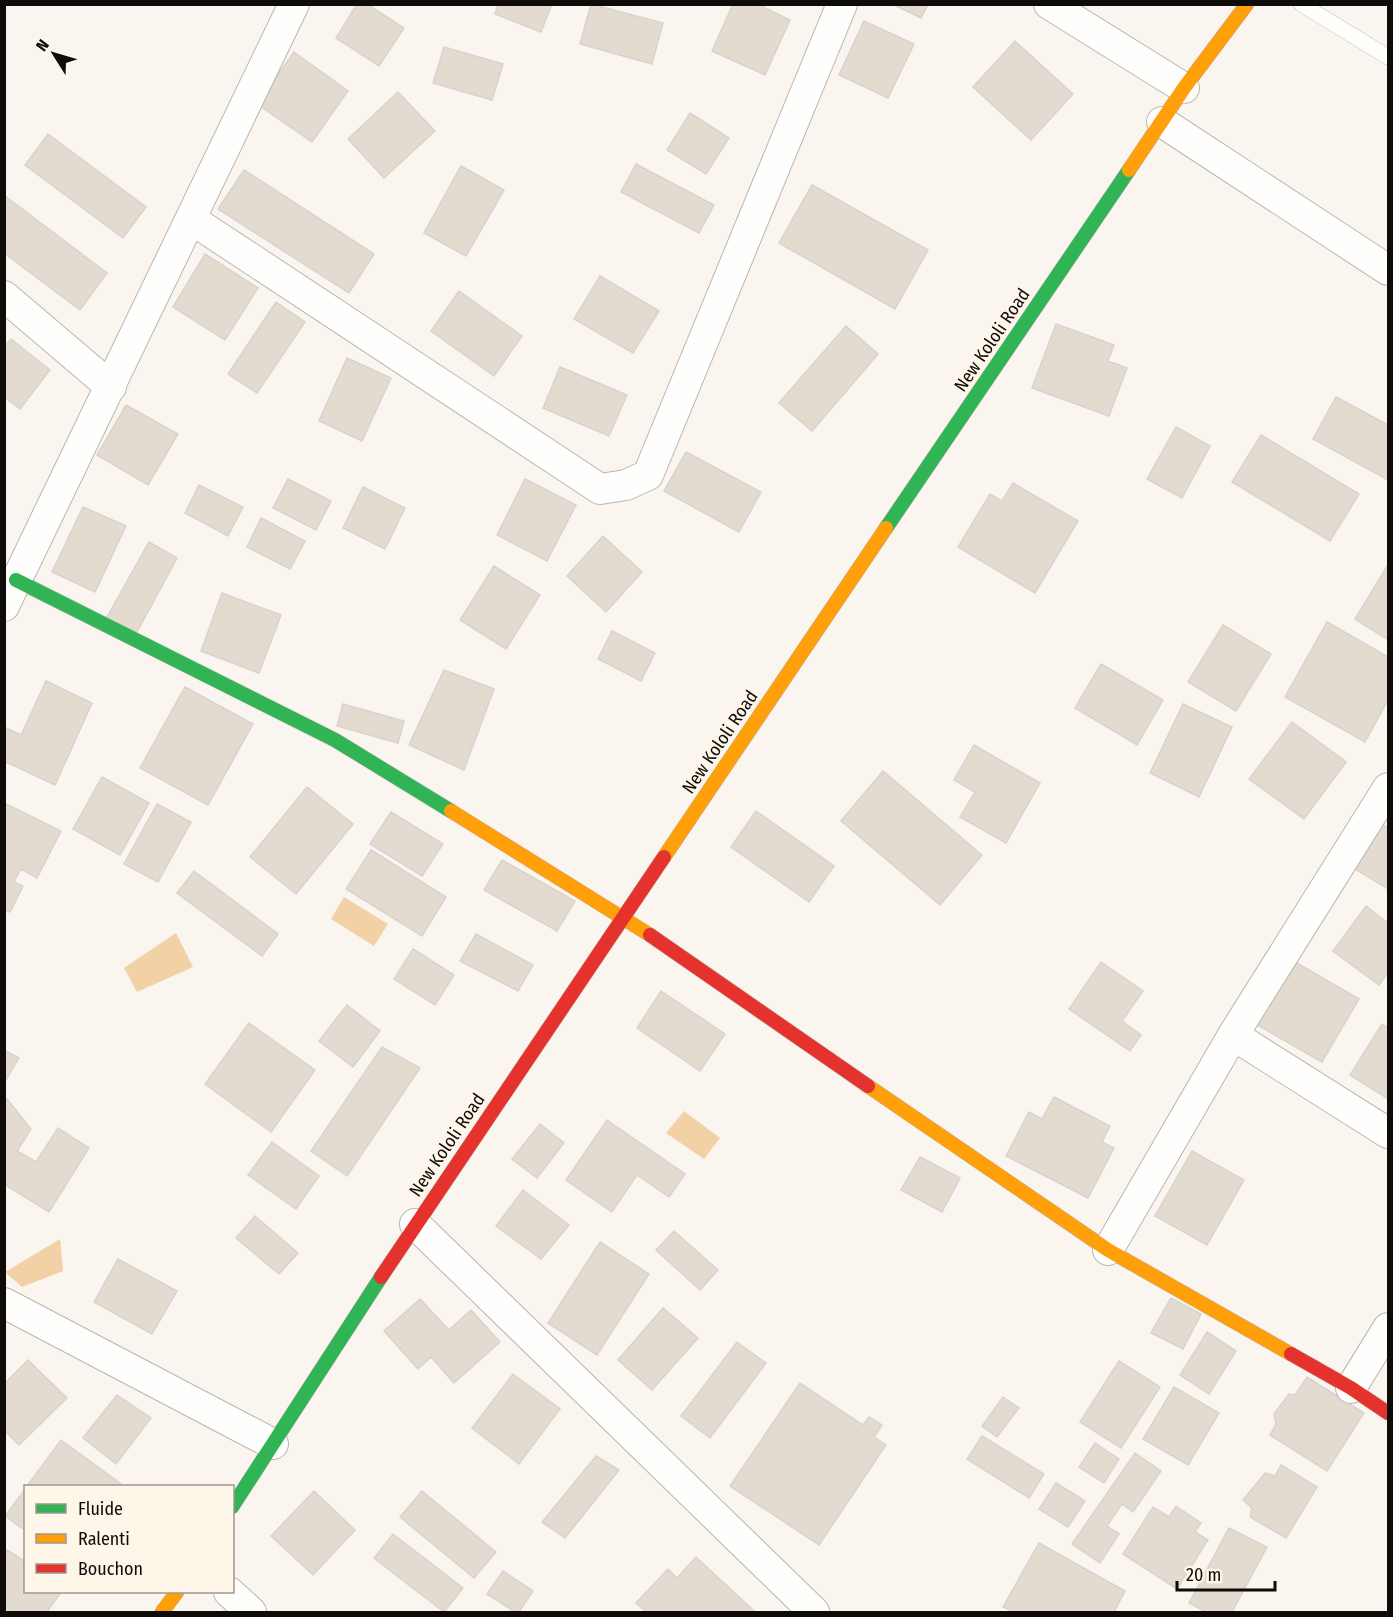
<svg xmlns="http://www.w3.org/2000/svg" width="1393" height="1617" font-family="'Fira Sans Condensed',sans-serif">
<rect width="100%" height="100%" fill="#faf5ef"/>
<!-- water -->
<path fill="#f2d1a7" d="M344,897L388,924L374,946L331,919Z
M176,933L193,967L137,992L124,968Z
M684,1111L720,1138L704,1159L666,1133Z
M60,1239L63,1271L22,1287L5,1272Z"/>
<!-- building -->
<path fill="#e4dbd0" stroke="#d7d3cf" stroke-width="1.5" d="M357,4H367L404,28L379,66L336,38Z
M498,4H552L541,32L495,14Z
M591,4L663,23L652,64L580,44Z
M733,4H757L790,20L765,75L712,51Z
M892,4H928L921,18Z
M864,21L914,44L888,98L839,75Z
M1015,41L1073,94L1031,140L973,87Z
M444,47L503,64L492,100L433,83Z
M294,52L348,91L312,142L257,104Z
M398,92L435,131L384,178L348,139Z
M690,113L729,138L706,174L667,150Z
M48,134L146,207L123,238L25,165Z
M636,164L714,205L699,233L621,192Z
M461,166L504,190L466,256L424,233Z
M244,170L374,254L349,293L218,209Z
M812,185L928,250L895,309L779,243Z
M5,196L107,273L80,310L4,253Z
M205,254L258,288L225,340L173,307Z
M600,276L659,311L633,353L574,319Z
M459,291L522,336L494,376L431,331Z
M276,302L305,322L257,393L228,374Z
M1056,324L1114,345L1108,361L1127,368L1109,416L1032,388Z
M846,326L878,354L812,431L779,403Z
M11,339L50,370L20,409L4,397V347Z
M347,358L391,378L362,441L319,421Z
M560,367L627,395L609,436L543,408Z
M1336,397L1388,425V480L1313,439Z
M126,405L178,434L148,485L97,455Z
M1176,427L1210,446L1182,498L1147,479Z
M1261,435L1359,494L1330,541L1232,482Z
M686,452L761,492L739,532L664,491Z
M288,479L331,501L316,530L273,508Z
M525,479L576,505L547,561L497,535Z
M1013,483L1078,521L1035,593L958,547L990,494L1002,501Z
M199,485L243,507L228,536L185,513Z
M363,487L405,508L385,549L343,528Z
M83,507L126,526L95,592L52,572Z
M261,518L305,541L290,569L247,547Z
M603,536L642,572L606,612L567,576Z
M149,542L177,558L137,632L106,619Z
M1388,565V640L1355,619Z
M494,566L540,595L506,649L460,620Z
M222,593L281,615L259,673L201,651Z
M1327,622L1388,657V700L1365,742L1285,697Z
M1223,625L1271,654L1236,711L1188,682Z
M612,631L655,653L641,681L598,659Z
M1101,664L1163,700L1137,745L1075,708Z
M444,670L494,689L464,770L409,745Z
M46,681L92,703L55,785L4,761V727L21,735Z
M185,687L253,724L208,805L140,768Z
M343,704L404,721L398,743L337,726Z
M1183,704L1232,727L1199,797L1150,773Z
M1292,722L1346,762L1304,819L1249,779Z
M974,745L1040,783L1006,843L960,817L975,792L954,780Z
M883,771L982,855L940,905L841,821Z
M102,777L149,803L120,855L73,829Z
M307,787L353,824L296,894L250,857Z
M4,803L61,831L37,878L21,869L14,882L23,886L10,912L4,909Z
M157,804L191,822L158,882L124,864Z
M756,811L834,866L809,902L731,847Z
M391,812L443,844L422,876L370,844Z
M1382,824L1388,828V889L1355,869Z
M371,850L446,897L422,936L346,889Z
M502,860L575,901L557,931L484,890Z
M194,871L278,934L262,956L177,893Z
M1366,906L1388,923V973L1379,985L1333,951Z
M476,934L533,965L518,991L460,961Z
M413,949L454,975L435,1005L394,979Z
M1290,959L1359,999L1322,1062L1252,1022Z
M1101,962L1143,991L1122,1021L1141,1035L1130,1051L1069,1009Z
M661,991L725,1034L700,1071L637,1028Z
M347,1005L380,1031L353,1067L319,1041Z
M249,1023L315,1070L271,1132L205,1084Z
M1382,1024L1388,1028V1099L1350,1075Z
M382,1047L420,1068L347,1176L311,1151Z
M4,1050L19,1058L4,1083Z
M1054,1097L1110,1126L1102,1142L1114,1148L1088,1198L1006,1156L1029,1112L1042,1119Z
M7,1099L31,1129L17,1151L36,1162L58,1128L89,1148L49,1212L4,1184V1103Z
M607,1120L685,1174L669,1197L637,1175L612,1212L566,1180Z
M540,1124L564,1143L537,1178L512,1159Z
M272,1142L319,1176L296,1209L248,1175Z
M1192,1151L1244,1180L1207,1245L1155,1216Z
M920,1157L960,1178L942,1212L901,1190Z
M523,1190L569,1225L541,1259L496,1226Z
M255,1216L298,1253L279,1274L236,1238Z
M674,1231L718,1270L700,1290L656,1250Z
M600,1242L649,1274L597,1355L548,1323Z
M118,1259L177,1291L152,1334L94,1302Z
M1171,1298L1201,1314L1183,1349L1151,1333Z
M420,1299L449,1330L471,1310L500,1342L454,1383L431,1357L418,1369L384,1331Z
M663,1308L698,1338L652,1390L618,1360Z
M1207,1332L1236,1351L1209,1394L1180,1375Z
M737,1342L766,1363L710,1438L681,1416Z
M28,1360L67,1398L19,1445L4,1430V1384Z
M1119,1361L1160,1387L1121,1448L1080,1422Z
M513,1374L560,1409L519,1464L472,1428Z
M1307,1377L1364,1413L1327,1471L1270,1435L1276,1424L1274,1414L1289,1394L1295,1395Z
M800,1383L863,1425L869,1417L882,1425L874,1437L886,1445L819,1545L730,1486Z
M1174,1387L1219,1413L1188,1465L1143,1439Z
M117,1395L151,1418L116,1464L83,1438Z
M1003,1397L1019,1408L997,1437L982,1426Z
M982,1436L1044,1474L1029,1498L967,1459Z
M61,1440L124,1486H27Z
M1095,1443L1119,1459L1104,1483L1079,1467Z
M1135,1453L1161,1471L1133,1512L1122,1504L1107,1526L1119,1534L1100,1563L1072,1544Z
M596,1456L619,1470L565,1538L542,1522Z
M1281,1465L1317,1487L1286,1538L1250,1517L1252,1508L1243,1500L1265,1473L1275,1476Z
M1056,1483L1085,1501L1068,1527L1039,1509Z
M26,1488V1531L5,1516Z
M314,1491L355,1530L313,1575L271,1536Z
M422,1491L496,1552L474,1578L400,1517Z
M1176,1506L1201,1523L1195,1532L1208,1540L1177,1589L1123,1554L1153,1507L1169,1517Z
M1229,1528L1267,1547L1232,1612H1206L1189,1603Z
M393,1534L463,1588L444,1612L374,1558Z
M1039,1543L1125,1591L1114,1612H1014L1003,1607Z
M7,1550L26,1562V1592H61L47,1612H4V1553Z
M696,1557L754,1611L753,1612H646L636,1603L668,1569L677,1578Z
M503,1571L533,1591L519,1612H515L487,1594Z"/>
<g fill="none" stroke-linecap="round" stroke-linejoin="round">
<!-- lane casing -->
<g stroke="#bab6b1" stroke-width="16">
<path id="lane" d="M1301,4L1388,57"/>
</g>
<!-- street casing -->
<g stroke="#bab6b1" stroke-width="32">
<path id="street" d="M1049,4L1184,88
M1162,122L1388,270
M191,219L600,489L626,485L648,475L842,4
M4,296L111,387
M4,606L294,4
M1233,1035L1388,1133
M415,1224L814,1612
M1108,1250L1233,1035L1388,788
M4,1303L273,1444
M1351,1388L1388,1328
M229,1592L251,1612"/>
</g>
<!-- fast casing -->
<g stroke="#bab6b1" stroke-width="15">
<path id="fast" d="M886,528L1129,170
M16,580L335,740L451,811
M232,1507L381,1277"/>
</g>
<!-- slow casing -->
<g stroke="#bab6b1" stroke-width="15">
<path id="slow" d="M1129,170L1184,88L1247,4
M451,811L650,935
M664,857L886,528
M868,1086L1108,1250L1291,1354
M162,1612L177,1592"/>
</g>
<!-- jam casing -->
<g stroke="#bab6b1" stroke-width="15">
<path id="jam" d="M650,935L868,1086
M381,1277L664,857
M1291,1354L1351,1388L1388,1413"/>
</g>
<!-- lane -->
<use href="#lane" stroke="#fefefd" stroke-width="15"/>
<!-- street -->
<use href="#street" stroke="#fefefd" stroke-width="30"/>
<!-- fast -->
<use href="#fast" stroke="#30b455" stroke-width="14"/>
<!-- slow -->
<use href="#slow" stroke="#ff9f0a" stroke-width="14"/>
<!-- jam -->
<use href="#jam" stroke="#e5322d" stroke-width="14"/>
</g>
<g text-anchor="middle" stroke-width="6" stroke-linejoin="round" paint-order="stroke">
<!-- street labels -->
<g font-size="18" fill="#0e0b08" stroke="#fff6ea">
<text transform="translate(992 340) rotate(-56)" y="6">New Kololi Road</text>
<text transform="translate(720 742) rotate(-56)" y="6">New Kololi Road</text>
<text transform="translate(447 1145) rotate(-56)" y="6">New Kololi Road</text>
</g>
</g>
<!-- border -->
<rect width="1393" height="1617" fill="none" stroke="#0e0b08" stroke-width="12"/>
<!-- legend -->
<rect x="24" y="1485" width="210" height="108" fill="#fff6ea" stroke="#9f9890" stroke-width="1.5"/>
<rect x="36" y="1504" width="30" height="9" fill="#30b455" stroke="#9f9890" stroke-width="1.5"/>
<text x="78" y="1515" font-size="18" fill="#0e0b08">Fluide</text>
<rect x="36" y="1534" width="30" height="9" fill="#ff9f0a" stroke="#9f9890" stroke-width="1.5"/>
<text x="78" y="1545" font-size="18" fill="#0e0b08">Ralenti</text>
<rect x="36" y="1564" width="30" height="9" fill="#e5322d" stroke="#9f9890" stroke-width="1.5"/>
<text x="78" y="1575" font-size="18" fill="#0e0b08">Bouchon</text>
<!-- north arrow -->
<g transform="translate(54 54) rotate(307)" stroke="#fff6ea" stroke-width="4.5" paint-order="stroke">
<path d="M0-4.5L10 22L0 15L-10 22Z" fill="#0e0b08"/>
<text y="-9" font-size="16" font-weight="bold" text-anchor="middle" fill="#0e0b08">N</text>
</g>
<!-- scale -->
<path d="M1177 1581v9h98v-9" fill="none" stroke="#0e0b08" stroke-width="3"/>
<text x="1186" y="1581" font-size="18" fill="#0e0b08" stroke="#fff6ea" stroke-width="4.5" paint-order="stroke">20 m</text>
</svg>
